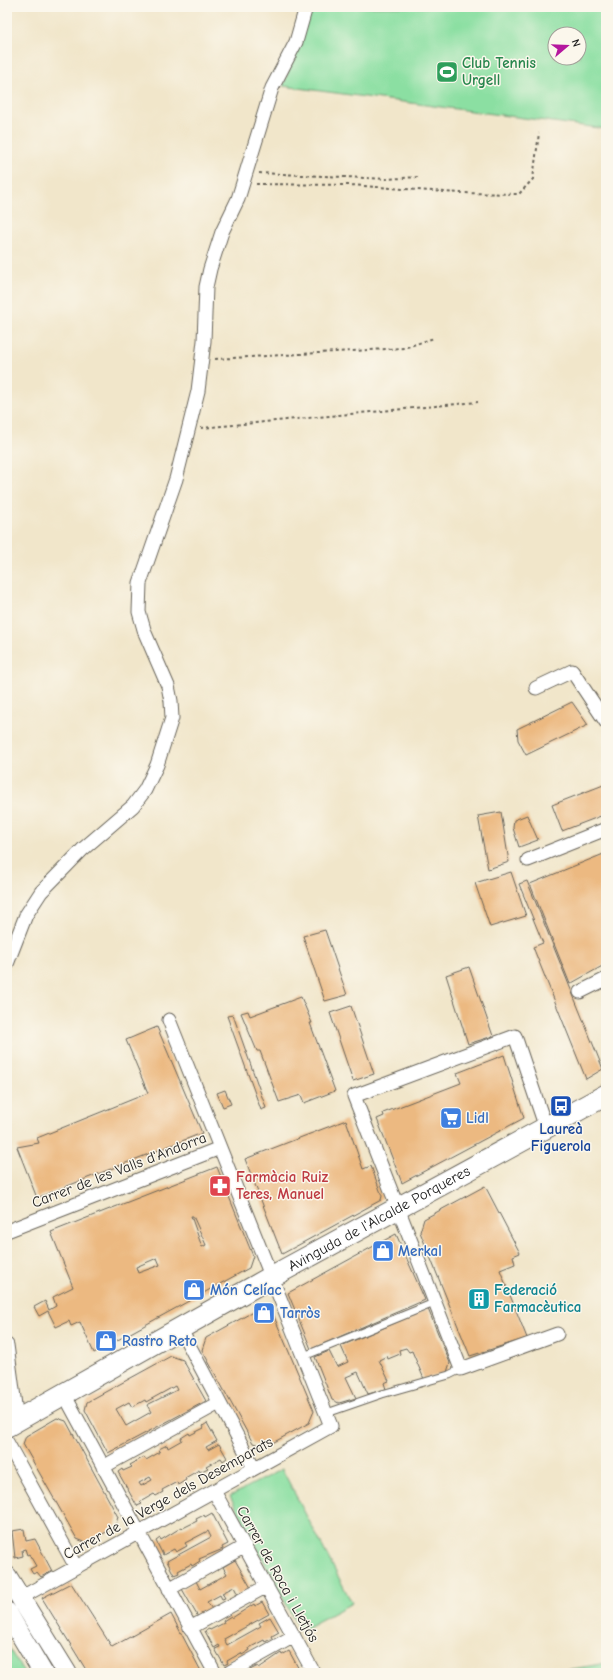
<svg xmlns="http://www.w3.org/2000/svg" width="613" height="1680" font-family="'Comic Neue',sans-serif">
<rect width="100%" height="100%" fill="#fbf7ec"/>
<filter id="ink" filterUnits="userSpaceOnUse"><feTurbulence type="fractalNoise" baseFrequency=".025" numOctaves="2"/><feDisplacementMap in="SourceGraphic" scale="8" xChannelSelector="R" yChannelSelector="G"/><feConvolveMatrix kernelMatrix="1 2 1 2 8 2 1 2 1" color-interpolation-filters="sRGB"/></filter>
<filter id="wash" filterUnits="userSpaceOnUse"><feTurbulence type="fractalNoise" baseFrequency=".012" numOctaves="4" result="noise"/><feDisplacementMap in="SourceGraphic" scale="16" xChannelSelector="R" yChannelSelector="G"/><feGaussianBlur stdDeviation="0.9" result="paint"/><feColorMatrix in="noise" values="0 0 0 0 0 0 0 0 0 0 0 0 0 0 0 0 0 1.4 0 .05"/><feComposite in="paint" operator="in"/></filter>
<g filter="url(#wash)">
<rect width="100%" height="100%" fill="#f1e6ca"/>
<!-- green -->
<path fill="#8bdfa2" stroke="#547e5f" fill-rule="evenodd" d="M312,7H606V129L283,86ZM555,34H579V58H555Z
M282,1469L352,1603L300,1631L230,1496Z
M7,1645L24,1673H7Z
M606,1663V1673H550Z"/>
<g id="blocks">
<!-- building -->
<path fill="#ecb981" fill-rule="evenodd" d="M572,702L588,725L526,755L518,740L517,729Z
M606,784V814L562,831L552,805Z
M501,812L509,862L488,869L478,816Z
M527,815L538,840L519,847L513,828L514,820Z
M606,853V964L570,984L530,884Z
M511,872L526,916L490,927L475,883Z
M527,881L603,1069L586,1079L533,947L543,943L519,884Z
M325,930L347,995L325,1001L303,936Z
M469,967L493,1036L468,1044L446,975Z
M301,997L312,1023H310L335,1091L304,1103L301,1095L279,1102L260,1051H257L241,1013L248,1011L250,1016Z
M351,1006L374,1074L353,1081L330,1013Z
M233,1015L266,1108L261,1110L227,1016Z
M157,1027L202,1133L37,1198L17,1147L39,1143L37,1138L148,1093L126,1040Z
M504,1055L524,1118L402,1183L377,1119L384,1116L383,1113L461,1083L457,1073Z
M225,1090L231,1104L223,1107L217,1093Z
M346,1120L363,1169L371,1166L382,1196L381,1200L282,1254L245,1159Z
M217,1167L253,1256L249,1268L94,1353L80,1322L71,1326L69,1321L56,1327L48,1311L39,1316L34,1307L45,1301L49,1310L56,1306L53,1297L73,1287L51,1232ZM191,1216H193L206,1245L202,1247ZM157,1258L160,1265L138,1273L136,1267Z
M485,1186L520,1253L513,1256L515,1264L500,1270L527,1338L470,1356L420,1232L424,1219Z
M396,1234L425,1300L311,1349L288,1293Z
M260,1308L272,1312L314,1411L309,1423L265,1447L253,1443L202,1350L206,1338Z
M428,1309L450,1363L447,1372L424,1379L412,1351L409,1352L406,1348L399,1350L400,1354L388,1359L387,1356L379,1360L389,1381L384,1383L386,1389L368,1394L358,1372L346,1377L356,1398L339,1403L332,1400L315,1357L329,1351L337,1367L348,1362L341,1346Z
M171,1356L183,1360L206,1401L108,1453L85,1410L87,1402ZM175,1386L177,1390L147,1405L151,1412L126,1426L116,1409L129,1402L132,1407L145,1400L146,1402Z
M57,1418L66,1421L118,1517L115,1527L87,1543L77,1539L23,1444L26,1436Z
M207,1423L217,1441L206,1447L208,1450L219,1444L227,1458L223,1461L221,1458L206,1466L208,1468L200,1472L199,1470L185,1478L186,1480L178,1485L177,1482L162,1490L163,1492L156,1496L154,1494L140,1502L142,1504L137,1506L118,1472L122,1469L123,1471L132,1467L130,1465L144,1457L146,1460L160,1452L159,1449L167,1445L168,1448L182,1440L181,1438L189,1433L190,1435L204,1428L203,1426ZM150,1477L152,1480L141,1486L139,1483Z
M212,1513L228,1544L222,1547L223,1549L199,1559L200,1561L192,1566L191,1564L178,1571L179,1573L174,1575L167,1561L211,1537L208,1531L185,1543L187,1546L176,1552L174,1549L163,1555L156,1541L160,1538L161,1540L182,1527L183,1528L197,1521L196,1519L204,1515L205,1517Z
M24,1529L26,1541L35,1539L52,1571L41,1577L37,1572L33,1574L30,1569L36,1566L29,1554L27,1555L25,1549L22,1550L23,1556L15,1558L12,1531Z
M235,1560L251,1588L238,1595L234,1587L222,1593L225,1598L222,1599L220,1595L207,1602L212,1609L198,1617L182,1589L196,1581L200,1589L227,1574L223,1567Z
M71,1583L112,1647L171,1614L202,1673H88L42,1598Z
M262,1602L269,1614L224,1639L227,1645L261,1626L259,1623L270,1617L279,1632L272,1636L273,1638L265,1642L264,1640L249,1648L250,1650L242,1655L241,1653L227,1661L228,1663L224,1665L215,1649L220,1647L219,1645L214,1648L205,1631L209,1629L210,1630L224,1623L223,1621L231,1616L232,1618L254,1604L255,1606Z
M289,1651L301,1673H286L284,1669L277,1673H252L250,1670L258,1666L259,1668L281,1653L282,1655Z"/>
</g>
</g>
<g filter="url(#ink)">
<use href="#blocks" fill-opacity="0" stroke="#676359" stroke-width="1"/>
<g fill="none" stroke-linecap="round" stroke-linejoin="round">
<!-- lane casing -->
<g stroke="#676359" stroke-width="9">
<path id="lane" d="M304,1356L434,1303
M327,1413L382,1394L449,1375L461,1369"/>
</g>
<!-- street casing -->
<g stroke="#676359" stroke-width="15">
<path id="street" d="M536,688L572,671L606,722
M528,860L606,829
M7,964L26,915L41,892L83,849L133,806L145,790L157,765L172,718L171,701L168,686L145,633L139,612L140,583L176,479L198,391L204,341L206,287L210,269L222,232L238,199L272,88L296,42L306,7
M580,992L606,979
M546,1128L515,1036L354,1096L461,1369L557,1334
M7,1231L220,1148
M180,1328L254,1468
M7,1345L17,1420
M64,1394L215,1673
M7,1442L76,1567
M103,1467L219,1403
M214,1491L314,1673
M169,1589L245,1546
M20,1598L331,1426L169,1020
M190,1628L267,1586
M228,1673L294,1636"/>
</g>
<!-- secondary casing -->
<g stroke="#676359" stroke-width="21">
<path id="secondary" d="M7,1576L67,1673
M7,1612L43,1673"/>
</g>
<!-- primary casing -->
<g stroke="#676359" stroke-width="23">
<g id="primary">
<path id="s1" d="M7,1426L273,1276L606,1095"/>
</g>
</g>
<!-- path -->
<path stroke="#676359" stroke-width="2" stroke-dasharray="3 3" stroke-linecap="butt" d="M259,173L387,179L418,177
M256,184L350,185L459,193L519,194L533,179L539,133
M215,359L404,348L434,338
M201,428L478,402"/>
<!-- lane -->
<use href="#lane" stroke="#fff" stroke-width="7"/>
<!-- street -->
<use href="#street" stroke="#fff" stroke-width="13"/>
<!-- secondary -->
<use href="#secondary" stroke="#fff" stroke-width="19"/>
<!-- primary -->
<use href="#primary" stroke="#fff" stroke-width="21"/>
</g>
</g>
<!-- icons -->
<defs>
<g id="stadium-square" transform="scale(1.15)"><rect x="-9" y="-9" width="18" height="18" rx="4" fill="#2e9e5b" stroke="#fbf7ec"/><path d="M0-5a6.5 5 0 1 0 0 10a6.5 5 0 1 0 0-10ZM-3.5-1.8h7v3.6h-7Z" fill="#fff"/></g>
<g id="bus-square" transform="scale(1.15)"><rect x="-9" y="-9" width="18" height="18" rx="4" fill="#1a4fb4" stroke="#fbf7ec"/><path d="M-5-6H5V4H4V6H2V4H-2V6H-4V4H-5ZM-3.5-4V0h7V-4ZM-3.5 1.2v1.5H-2V1.2ZM2 1.2v1.5H3.5V1.2Z" fill="#fff"/></g>
<g id="supermarket-square" transform="scale(1.15)"><rect x="-9" y="-9" width="18" height="18" rx="4" fill="#3f7fe0" stroke="#fbf7ec"/><path d="M-6-5.5h2.5l.6 2H6L4.5 2H-2.5L-4.4-4H-6ZM-1.5 3.2a1.3 1.3 0 1 0 .1 0ZM3 3.2a1.3 1.3 0 1 0 .1 0Z" fill="#fff"/></g>
<g id="pharmacy-square" transform="scale(1.15)"><rect x="-9" y="-9" width="18" height="18" rx="4" fill="#e0444e" stroke="#fbf7ec"/><path d="M-2-6h4v4h4v4h-4v4h-4v-4h-4v-4h4Z" fill="#fff"/></g>
<g id="shop-square" transform="scale(1.15)"><rect x="-9" y="-9" width="18" height="18" rx="4" fill="#3f7fe0" stroke="#fbf7ec"/><path d="M-5-2.5h2.3a2.7 3.5 0 0 1 5.4 0H5L5.5 6h-11ZM-1.5-2.5h3a1.5 2.3 0 0 0-3 0Z" fill="#fff"/></g>
<g id="building-square" transform="scale(1.15)"><rect x="-9" y="-9" width="18" height="18" rx="4" fill="#0f9aa8" stroke="#fbf7ec"/><path d="M-4-6H4V6H1V3H-1V6H-4ZM-2.5-4.3h1.7v1.8h-1.7ZM.8-4.3h1.7v1.8H.8ZM-2.5-1h1.7V.8h-1.7ZM.8-1h1.7V.8H.8Z" fill="#fff"/></g>
</defs>
<g fill-rule="evenodd">
<use href="#stadium-square" x="447" y="72"/>
<use href="#bus-square" x="561" y="1106"/>
<use href="#supermarket-square" x="451" y="1118"/>
<use href="#pharmacy-square" x="220" y="1186"/>
<use href="#shop-square" x="383" y="1251"/>
<use href="#shop-square" x="194" y="1290"/>
<use href="#building-square" x="479" y="1299"/>
<use href="#shop-square" x="264" y="1313"/>
<use href="#shop-square" x="106" y="1341"/>
</g>
<g text-anchor="middle" stroke-width="3" stroke-linejoin="round" paint-order="stroke">
<!-- leisure labels -->
<g font-size="15" font-weight="bold" fill="#27864d" stroke="#fbf7ec" text-anchor="start">
<text x="462" y="68">Club Tennis<tspan x="462" dy="17">Urgell</tspan></text>
</g>
<!-- shop labels -->
<g font-size="15" font-weight="bold" fill="#366cbe" stroke="#fbf7ec" text-anchor="start">
<text x="466" y="1123">Lidl</text>
<text x="398" y="1256">Merkal</text>
<text x="210" y="1295">Món Celíac</text>
<text x="280" y="1318">Tarròs</text>
<text x="122" y="1346">Rastro Reto</text>
</g>
<!-- transit labels -->
<g font-size="15" font-weight="bold" fill="#164399" stroke="#fbf7ec">
<text x="561" y="1134">Laureà<tspan x="561" dy="17">Figuerola</tspan></text>
</g>
<!-- street labels -->
<g font-size="15" fill="#1c1c1c" stroke="#fbf7ec">
<text transform="translate(119 1170) rotate(-21)" y="5">Carrer de les Valls d'Andorra</text>
<text dy="5" stroke="none"><textPath href="#s1" startOffset="426">Avinguda de l'Alcalde Porqueres</textPath></text>
<text transform="translate(168 1498) rotate(-29)" y="5">Carrer de la Verge dels Desemparats</text>
<text transform="translate(278 1574) rotate(61)" y="5">Carrer de Roca i Lletjós</text>
</g>
<!-- health labels -->
<g font-size="15" font-weight="bold" fill="#be3a42" stroke="#fbf7ec" text-anchor="start">
<text x="236" y="1182">Farmàcia Ruiz<tspan x="236" dy="17">Teres, Manuel</tspan></text>
</g>
<!-- culture labels -->
<g font-size="15" font-weight="bold" fill="#0d838f" stroke="#fbf7ec" text-anchor="start">
<text x="494" y="1295">Federació<tspan x="494" dy="17">Farmacèutica</tspan></text>
</g>
</g>
<!-- margin -->
<rect width="613" height="1680" fill="none" stroke="#fbf7ec" stroke-width="24"/>
<!-- north arrow -->
<g transform="translate(567 46) rotate(71)"><circle r="19" fill="#fbf7ec" stroke="#a29f99"/>
<path d="M0-3L7 15L0 10L-7 15Z" fill="#b5179e"/>
<text y="-6" font-size="11" font-weight="bold" text-anchor="middle" fill="#1c1c1c">N</text>
</g>
</svg>
